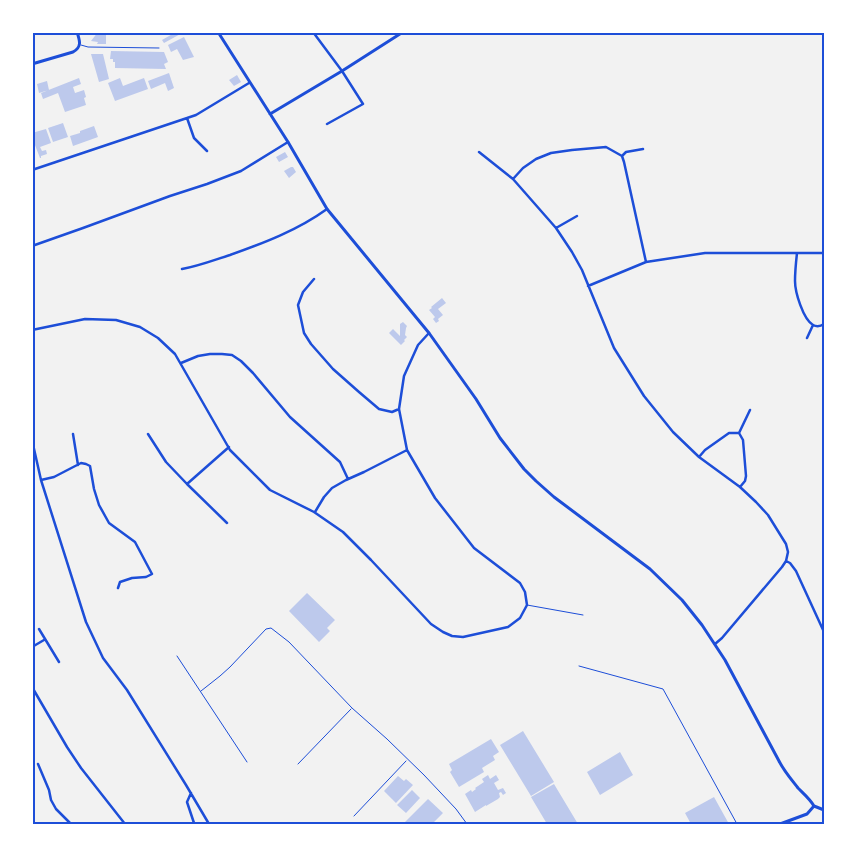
<svg xmlns="http://www.w3.org/2000/svg" width="857" height="857" font-family="'IBM Plex Sans',sans-serif">
<rect width="100%" height="100%" fill="#f2f2f2"/>
<!-- building -->
<path fill="#bdc9ec" d="M98,32L106,34V44H97L98,42L91,41Z
M176,32H184L164,43L162,40Z
M184,37L194,57L183,60L177,49L171,52L168,45Z
M111,51L164,52L168,62L164,64L166,69L115,68V62H113V59H110Z
M91,54H103L109,79L99,82Z
M169,73L174,88L168,91L165,83L151,89L148,81Z
M237,75L241,82L234,86L229,80Z
M79,78L81,84L73,87L75,93L84,90L86,97L84,98L86,105L65,112L58,93L43,99L41,93Z
M120,78L123,86L144,78L148,89L115,101L108,83Z
M47,81L49,90L39,93L37,84Z
M63,123L68,137L53,142L48,128Z
M94,126L98,137L73,146L70,136L80,133V131Z
M46,129L51,143L40,147L42,151L46,150L47,154L41,156V158H40L33,140H32V133Z
M285,152L288,157L279,162L276,157Z
M291,167H293L296,172L289,178L284,171Z
M442,298L446,303L438,309L443,315L438,319L439,321L436,323L433,319L435,317L429,310L432,308L431,307Z
M403,322L407,326L406,328L405,335L407,337L404,340L405,341L401,345L389,333L393,329L400,336V324Z
M307,593L335,620L327,628L330,631L319,642L289,611Z
M523,731L554,782L531,796L500,745Z
M491,739L499,752L493,756L495,760L482,768L484,772L459,787L450,772L452,770L449,764Z
M620,752L633,775L600,795L587,772Z
M488,775L490,779L496,775L499,780L494,783L498,790L503,788L506,793L503,795L501,792L499,793L500,797L498,799L486,806V805L475,812L465,794L471,790L472,792L476,789L475,788L484,782L482,779Z
M398,776L404,781L406,779L413,785L396,803L384,791Z
M554,784L578,824H547L531,797Z
M412,790L420,798L406,813L397,805Z
M714,797L729,824H691L685,813Z
M428,799L443,813L432,824H403Z"/>
<g fill="none" stroke-linecap="round" stroke-linejoin="round">
<!-- service -->
<path stroke="#1d4ed8" stroke-width="1" d="M81,45L88,47L159,48
M527,605L583,615
M177,656L247,762
M579,666L663,689L737,824
M201,691L220,676L230,667L266,629L271,628L289,642L352,708L387,739L424,775L456,809L467,824
M298,764L351,709
M354,816L406,761"/>
<!-- minor -->
<path stroke="#1d4ed8" stroke-width="2.5" d="M313,32L342,71L363,104L327,124
M187,118L194,138L207,151
M479,152L513,179L556,228L572,252L582,270L614,348L644,396L673,432L699,457L740,487L756,502L768,515L786,544L788,552L786,561L782,567L722,638L715,644
M622,156L626,152L643,149
M32,170L196,115L249,83
M513,179L523,168L536,159L551,153L572,150L606,147L622,156L624,162L646,262
M556,228L577,216
M32,246L83,228L170,196L207,184L241,171L288,142
M797,253C796,262 795,272 795,281C795,292 803,319 813,325C817,327 821,326 824,324
M182,269C199,266 214,260 230,255C264,243 298,230 327,209
M314,279L303,292L298,305L304,333L311,344L333,369L359,392L379,409L392,412L399,409
M588,286L646,262L705,253H824
M32,330L85,319L116,320L140,327L158,338L175,354L230,450L270,490L314,512L343,532L371,560L431,624L443,632L452,636L463,637L508,627L520,618L527,605L525,592L520,583L474,548L435,498L407,450L399,409L404,376L418,345L429,333
M807,338L813,325
M181,363L198,356L210,354H222L232,355L241,361L253,373L290,417L340,462L348,479
M739,433L743,440L746,476L745,481L740,487
M73,434L78,465
M148,434L166,462L187,484L229,447
M32,440L41,480L86,622L103,658L127,690L186,785L209,824
M699,457L705,450L729,433H739L750,410
M41,480L54,477L81,463L86,464L90,466L94,489L99,505L109,523L135,542L152,574L146,577L132,578L120,582L118,588
M187,484L227,523
M315,512L324,497L332,488L346,480L364,472L407,450
M786,561L790,563L796,571L824,632
M32,611L33,612
M39,629L59,662
M32,647L44,640
M32,687L67,747L81,768L125,824
M38,764L49,790L51,800L56,809L71,824
M191,793L187,802L194,823"/>
<!-- tertiary -->
<path stroke="#1d4ed8" stroke-width="3" d="M218,32L288,142L327,209L429,333L476,399L500,438L524,469L536,481L554,497L650,569L682,600L702,625L725,660L779,761C784,771 791,779 798,788C804,794 810,799 814,806L824,810
M32,64L73,52C82,47 80,41 77,32
M270,114L342,71L403,32
M780,824L807,814L814,806"/>
</g>
<!-- border -->
<rect width="857" height="857" fill="none" stroke="#ffffff" stroke-width="68"/>
<rect x="34" y="34" width="789" height="789" fill="none" stroke="#1d4ed8" stroke-width="2"/>
</svg>
